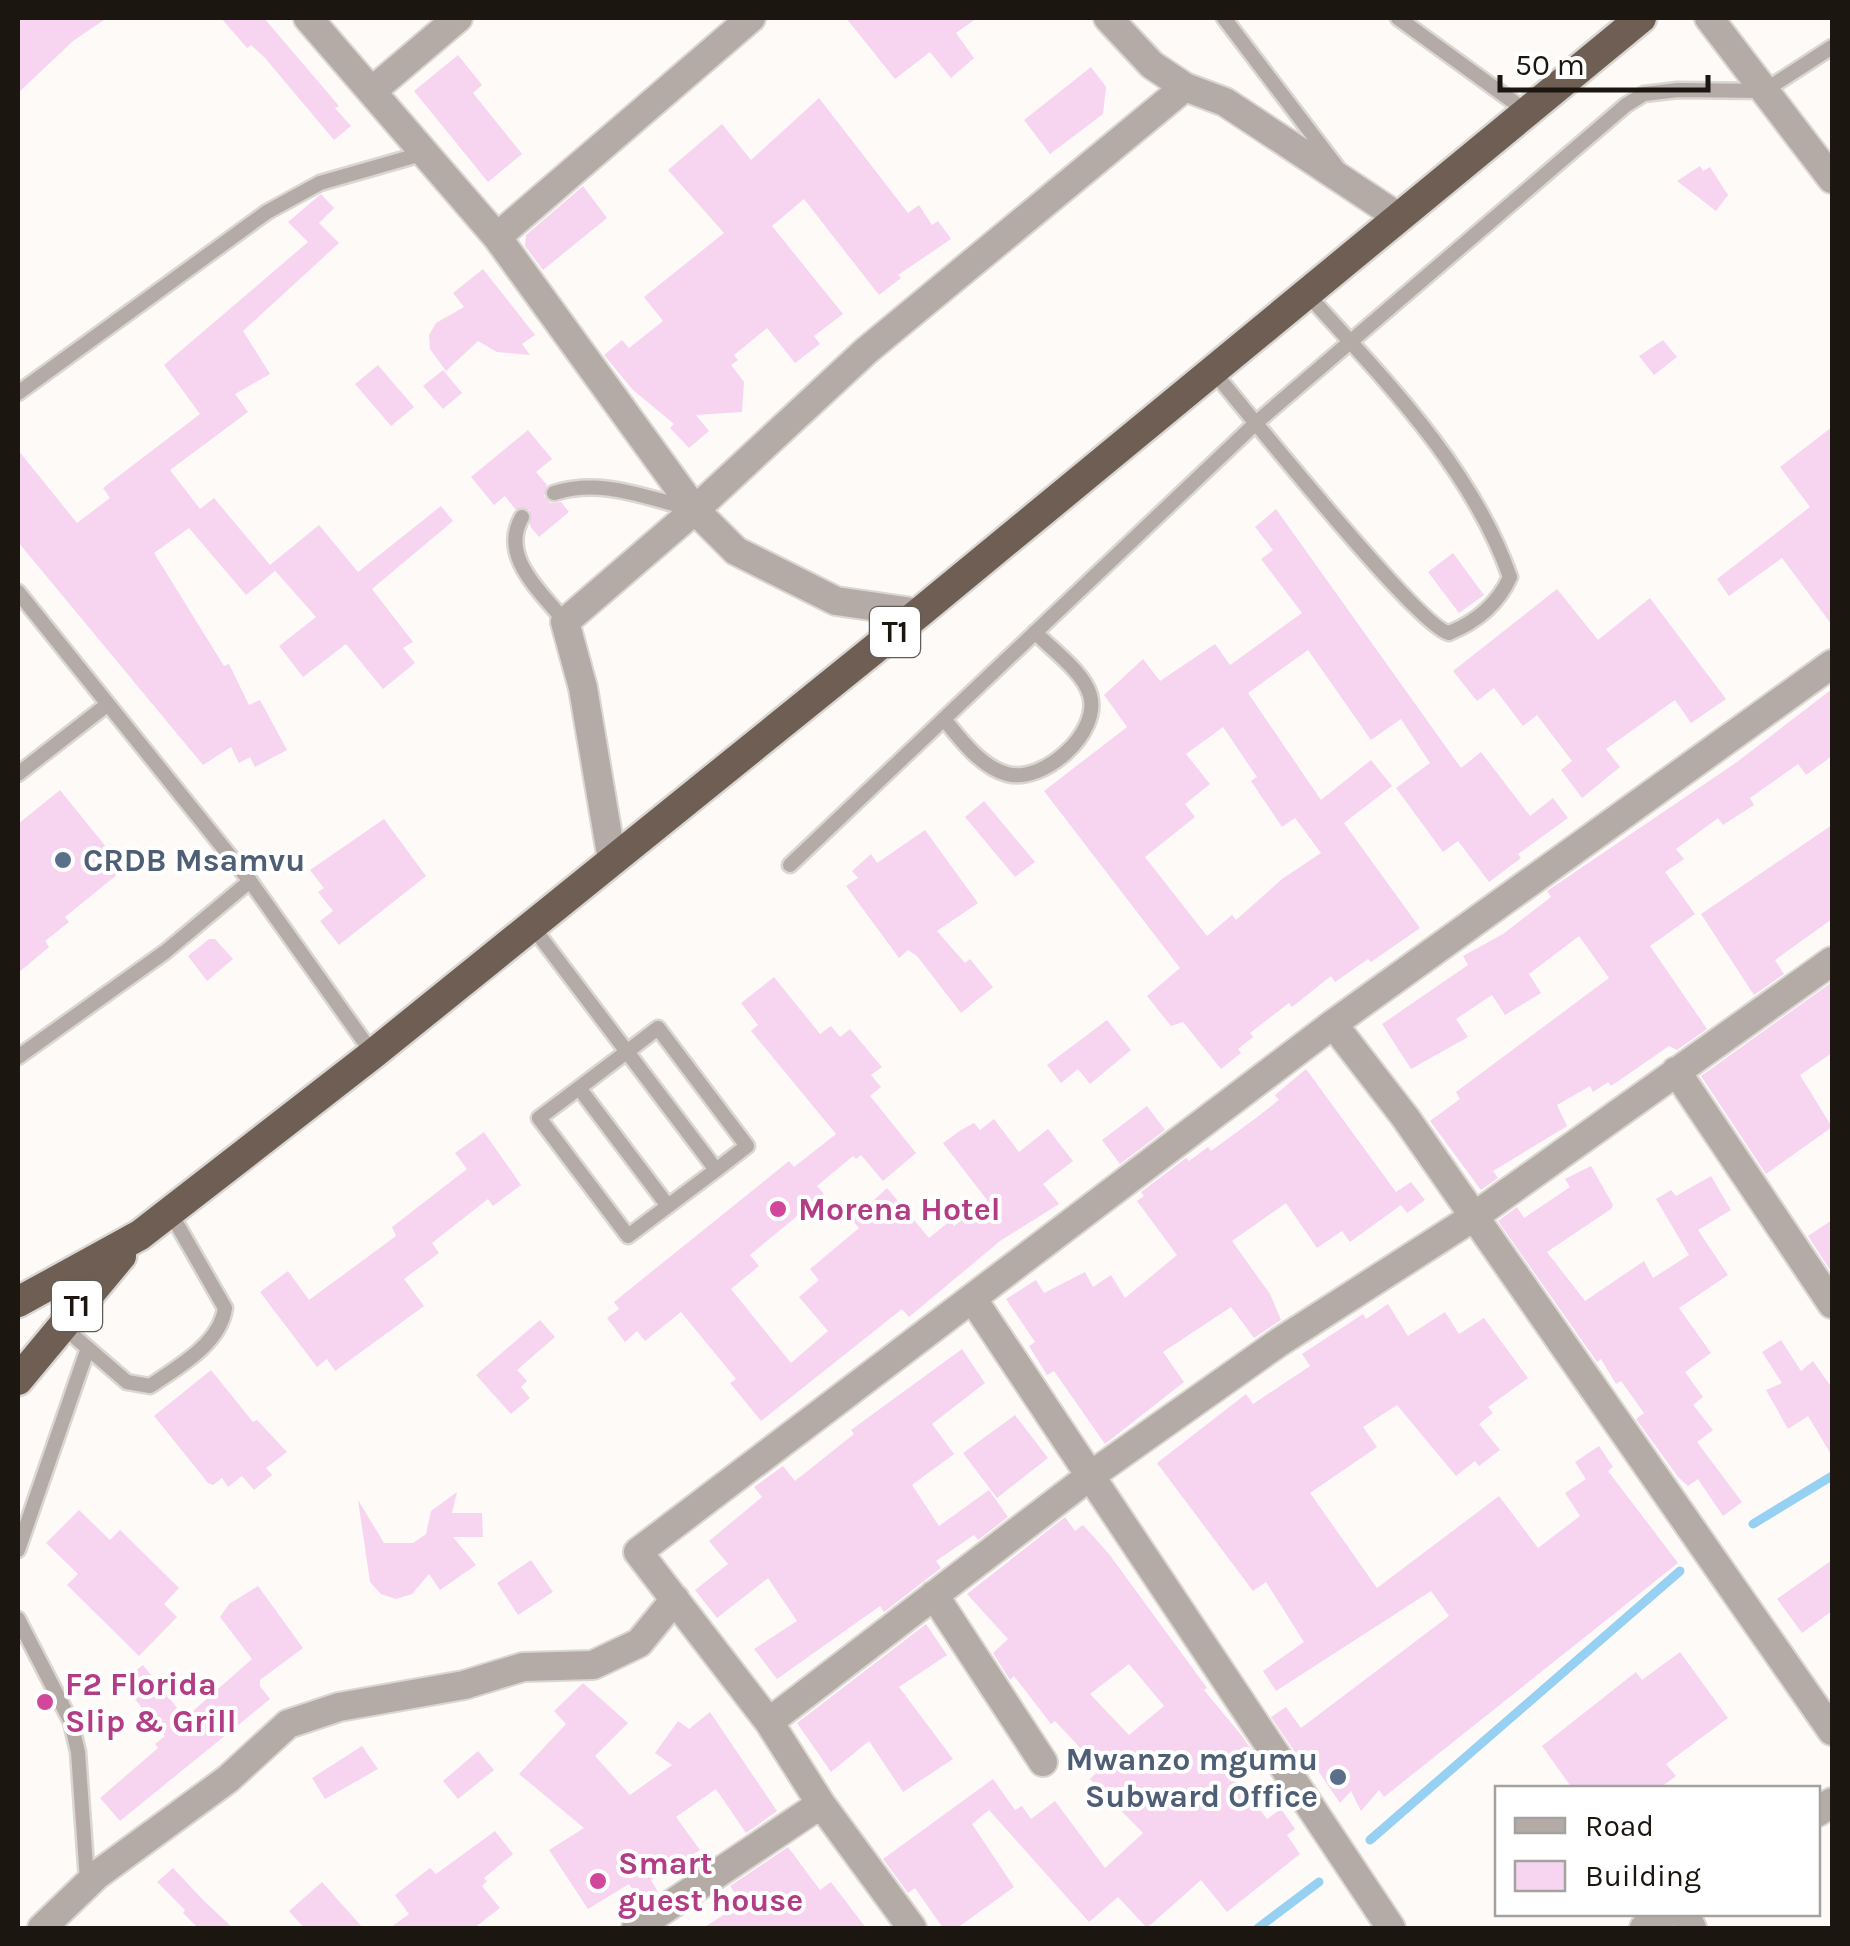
<svg xmlns="http://www.w3.org/2000/svg" width="1850" height="1946" font-family="Karla,sans-serif">
<rect width="100%" height="100%" fill="#fefaf7"/>
<g fill="none" stroke-linecap="round" stroke-linejoin="round">
<!-- stream -->
<path stroke="#96d0f2" stroke-width="9" d="M1753,1524L1832,1476
M1370,1840L1680,1571
M1258,1928L1319,1882"/>
</g>
<!-- building -->
<path fill="#f7d5f0" fill-rule="evenodd" d="M18,18H107L73,41L18,93Z
M221,18H264L339,106L335,108L351,126L334,140L265,58L251,45L247,48Z
M846,18H977L956,33L974,58L951,78L930,52L895,79Z
M458,55L482,85L473,93L522,154L488,182L414,91Z
M1091,67L1106,87L1103,114L1050,154L1024,120Z
M819,98L908,213L919,205L932,225L938,221L951,239L898,275L901,278L879,295L804,199L772,226L843,314L814,336L820,344L795,363L767,328L734,355L738,360L731,365L744,382L742,412L696,415L709,431L689,448L670,428L674,424L633,390L604,355L622,340L629,348L663,321L644,297L724,233L668,170L722,124L751,160Z
M1700,166L1703,171L1710,167L1728,195L1716,211L1677,181Z
M583,186L607,218L543,270L525,246L526,235Z
M321,194L334,208L319,223L339,243L243,331L270,374L235,394L248,412L170,470L200,509L214,498L275,571L246,595L189,528L154,553L224,666L229,664L249,705L260,700L287,750L255,767L250,757L239,763L231,747L203,765L18,542V450L77,523L110,498L103,488L200,414L164,365L308,242L288,222Z
M483,269L535,335L522,344L530,355L497,352L478,341L446,371L430,349L429,335L436,323L464,307L453,293Z
M1663,340L1677,357L1654,375L1639,356Z
M378,365L414,407L391,426L355,384Z
M443,370L462,393L443,409L423,386Z
M1832,427V625L1782,558L1729,596L1717,579L1810,507L1780,467Z
M528,430L552,459L536,472L547,485L544,496L550,503L561,502L569,512L539,537L530,526V510L515,509L505,496L494,505L471,477Z
M441,506L453,521L372,589L413,642L403,648L415,663L383,689L346,644L303,677L279,646L316,617L270,565L319,525L358,572Z
M1276,509L1461,768L1481,752L1530,816L1553,798L1568,818L1518,854L1521,858L1489,882L1458,841L1443,852L1396,788L1430,763L1401,719L1371,740L1308,650L1248,693L1321,800L1371,760L1392,786L1344,823L1420,928L1371,962L1368,959L1335,982L1331,976L1292,1007L1289,1003L1250,1033L1253,1037L1238,1049L1241,1053L1221,1069L1183,1022L1171,1026L1147,996L1180,968L1044,791L1127,727L1104,695L1143,659L1160,681L1215,644L1230,665L1302,613L1261,559L1273,550L1255,527ZM1223,727L1257,777L1251,781L1282,827L1295,818L1321,853L1282,879L1236,920L1232,915L1207,936L1145,857L1195,817L1185,804L1210,784L1186,754Z
M1453,553L1484,595L1459,613L1428,572Z
M1557,589L1598,640L1650,598L1726,699L1691,723L1675,700L1606,749L1620,767L1582,798L1561,770L1572,761L1537,715L1523,726L1494,688L1477,701L1453,671Z
M1832,689V756L1806,775L1798,764L1750,798L1754,805L1723,825L1718,818L1676,849L1684,859L1665,872L1695,914L1650,946L1707,1029L1677,1050L1669,1046L1611,1086L1608,1082L1593,1092L1590,1086L1557,1105L1567,1126L1493,1171L1498,1178L1481,1190L1430,1121L1460,1099L1456,1092L1609,978L1579,936L1529,974L1541,993L1505,1015L1492,995L1456,1019L1468,1037L1411,1069L1382,1024L1468,965L1463,956L1503,934L1551,897L1547,891L1737,762Z
M60,790L124,869L65,917L69,922L45,941L49,947L18,973V824Z
M984,801L1035,862L1015,877L965,817Z
M384,819L426,876L339,945L320,921L333,911L318,892L324,888L310,870Z
M1832,825V919L1775,960L1784,974L1754,995L1701,914Z
M925,830L978,903L937,931L965,963L970,959L993,987L961,1013L917,956L908,950L899,958L846,886L858,878L852,871L871,854L877,863Z
M209,939H215L233,959L207,981L188,956Z
M774,977L820,1034L831,1026L840,1037L850,1029L882,1067L871,1075L881,1087L870,1096L916,1153L883,1181L861,1155L856,1159L853,1156L817,1186L824,1194L750,1255L759,1266L731,1289L791,1363L828,1331L799,1297L819,1280L810,1269L859,1228L852,1220L887,1188L929,1238L950,1221L954,1226L987,1200L943,1143L961,1130L974,1123L980,1130L994,1119L1019,1152L1048,1129L1073,1161L1043,1184L1059,1204L1000,1241L909,1317L902,1309L761,1421L730,1383L736,1379L681,1312L645,1341L637,1331L625,1342L607,1318L619,1309L614,1302L789,1161L794,1167L836,1134L751,1031L758,1025L741,1003Z
M1832,982V1053L1800,1075L1832,1127L1766,1174L1701,1076Z
M1107,1020L1131,1050L1090,1084L1078,1069L1061,1083L1047,1065Z
M1306,1069L1396,1192L1411,1182L1425,1200L1407,1213L1401,1205L1350,1242L1342,1231L1317,1248L1286,1203L1232,1241L1270,1294L1281,1320L1254,1338L1231,1307L1163,1352L1184,1382L1105,1444L1054,1371L1047,1375L1029,1346L1035,1342L1006,1299L1036,1280L1044,1293L1085,1272L1093,1287L1111,1275L1125,1298L1177,1255L1137,1201L1144,1196L1141,1192L1186,1158L1189,1161L1208,1147L1211,1151L1256,1118L1279,1100L1275,1095Z
M1147,1106L1165,1130L1120,1164L1102,1140Z
M484,1132L521,1185L493,1206L488,1199L432,1243L439,1253L404,1279L424,1306L335,1371L327,1359L317,1367L260,1292L288,1271L309,1300L396,1236L392,1227L467,1169L455,1153Z
M1591,1166L1613,1205L1611,1209L1547,1252L1585,1301L1644,1261L1653,1278L1689,1255L1656,1199L1671,1190L1676,1196L1711,1176L1731,1210L1698,1230L1728,1275L1679,1308L1711,1353L1685,1372L1703,1397L1693,1405L1713,1430L1697,1442L1742,1502L1723,1516L1698,1479L1688,1486L1678,1477L1636,1419L1644,1413L1621,1381L1616,1384L1601,1359L1597,1362L1498,1221L1517,1207L1524,1218L1570,1187L1565,1179Z
M1832,1220V1273L1808,1236Z
M1388,1304L1408,1336L1445,1312L1459,1334L1484,1318L1528,1378L1488,1407L1493,1413L1479,1424L1500,1450L1479,1466L1475,1461L1456,1476L1397,1405L1363,1427L1377,1447L1310,1493L1377,1588L1499,1496L1538,1548L1580,1516L1565,1493L1586,1479L1575,1462L1599,1446L1613,1467L1608,1471L1678,1563L1384,1797L1379,1790L1361,1811L1351,1791L1340,1803L1306,1753L1299,1758L1271,1717L1286,1707L1301,1728L1449,1616L1431,1591L1276,1691L1263,1671L1304,1642L1266,1582L1253,1591L1157,1463L1246,1394L1253,1404L1310,1366L1302,1354L1363,1314L1366,1319Z
M540,1320L555,1337L517,1370L527,1381L521,1387L530,1398L511,1414L476,1375Z
M1781,1340L1801,1371L1813,1361L1832,1388V1456L1808,1416L1788,1429L1766,1390L1782,1383L1762,1352Z
M962,1349L985,1383L932,1424L954,1454L912,1485L939,1526L989,1490L1008,1517L978,1540L974,1535L936,1561L941,1568L884,1612L880,1606L777,1679L754,1649L797,1621L768,1578L717,1618L695,1590L728,1564L709,1541L762,1497L754,1487L783,1466L795,1481L854,1434L851,1430Z
M211,1370L253,1422L257,1420L287,1452L266,1468L272,1475L254,1490L242,1476L228,1487L222,1478L213,1485L208,1483L154,1416Z
M1015,1415L1048,1458L997,1498L963,1453Z
M457,1492L452,1513H482L483,1537H453L476,1565L440,1590L429,1574L412,1594L396,1599L381,1594L370,1582L358,1500L384,1543H413L426,1534L431,1511Z
M79,1510L110,1540L120,1530L179,1588L164,1604L177,1617L139,1656L67,1585L78,1574L46,1543Z
M1065,1517L1075,1531L1083,1525L1109,1554L1207,1688L1204,1690L1242,1736L1259,1761L1237,1780L1267,1819L1281,1809L1295,1829L1287,1835L1300,1854L1227,1912L1201,1880L1147,1928L1118,1897L1089,1922L989,1810L972,1824L1014,1887L957,1928H943L915,1888L908,1893L883,1859L993,1779L1015,1810L1022,1806L1031,1819L1055,1801L1105,1868L1143,1833L1090,1779L1100,1769L1055,1721L1051,1724L1014,1676L1010,1680L993,1653L1008,1639L967,1594ZM1129,1664L1164,1706L1129,1735L1090,1694Z
M531,1560L553,1592L518,1615L497,1583Z
M1832,1560V1611L1802,1633L1777,1599Z
M258,1586L303,1648L260,1680V1686L270,1699L120,1821L100,1798L158,1748L155,1744L165,1736L121,1682L143,1665L185,1718L252,1659L220,1617L229,1604Z
M926,1624L947,1655L899,1687L953,1759L903,1792L869,1741L831,1772L797,1723Z
M1680,1652L1728,1718L1666,1764L1676,1776L1660,1788H1572L1542,1746L1636,1672L1642,1680Z
M583,1683L628,1723L595,1756L630,1795L672,1765L655,1753L678,1721L689,1729L710,1712L777,1811L746,1833L716,1789L676,1817L700,1850L651,1880L658,1892L641,1904L629,1884L588,1909L549,1850L584,1828L519,1774L566,1724L554,1711Z
M362,1746L378,1769L325,1799L312,1778Z
M478,1751L494,1770L458,1799L443,1781Z
M495,1831L513,1854L484,1878L487,1881L482,1886L500,1908L474,1928H390L409,1914L395,1895L430,1868L436,1874Z
M788,1847L820,1890L831,1882L866,1928H703L742,1903L730,1886Z
M173,1868L204,1901L233,1928H198L183,1913L185,1910L157,1882Z
M322,1882L363,1928H304L289,1911Z"/>
<g fill="none" stroke-linecap="round" stroke-linejoin="round">
<!-- service casing -->
<g stroke="#dad6d2" stroke-width="19">
<path id="service" d="M1224,18L1337,167
M1398,18L1526,111
M1212,370C1244,408 1420,629 1449,633C1476,622 1498,604 1510,577C1472,468 1383,378 1307,294
M18,393L267,212L320,183L425,153
M554,493C601,478 643,497 689,508
M522,517C499,557 541,591 565,622
M18,592L250,881L373,1054
M944,719C960,739 981,767 1007,774C1043,784 1101,733 1090,695C1083,671 1052,650 1035,632
M18,774L108,704
M790,865L1257,422L1626,105L1644,94L1678,90L1764,91L1832,47
M532,926L705,1155L716,1170L628,1236L539,1118C579,1088 619,1058 658,1028L747,1146L716,1170
M18,1057L165,952L250,881
M579,1088L668,1206
M61,1325L127,1382L150,1386C178,1367 220,1344 225,1308L170,1212
M18,1550L88,1348
M18,1619L71,1722L78,1752L87,1880"/>
</g>
<!-- minor casing -->
<g stroke="#dad6d2" stroke-width="32">
<path id="minor" d="M308,18L497,237L695,510L736,551L836,601L919,613
M1108,18L1152,65L1185,87L1225,102L1397,216
M1709,18L1832,179
M372,91L458,18
M497,237L751,18
M612,860L583,688L565,622L695,510L866,351L1185,87
M1333,1024L1405,1117L1832,1731
M1676,1071L1832,1304
M974,1301L1391,1928
M934,1595L1043,1762
M769,1722L1090,1476L1278,1343L1472,1218L1832,961
M1818,1812L1832,1802
M1684,1914L1692,1928
M42,1928L97,1875L228,1779L288,1724L339,1707L464,1685L523,1667L593,1665L639,1643L675,1599
M636,1928L821,1804
M912,1928L821,1804L769,1722L638,1552L1333,1024L1832,664
M1644,1928L1666,1914"/>
</g>
<!-- trunk casing -->
<g stroke="#dad6d2" stroke-width="35">
<path id="trunk" d="M18,1302L140,1235L373,1054L919,613L1641,18
M18,1380L121,1256"/>
</g>
<!-- service -->
<use href="#service" stroke="#b4aba6" stroke-width="14"/>
<!-- minor -->
<use href="#minor" stroke="#b4aba6" stroke-width="28"/>
<!-- trunk -->
<use href="#trunk" stroke="#6e5e54" stroke-width="30"/>
</g>
<!-- markers -->
<g fill="#5c6f8a" stroke="#fff" stroke-width="4">
<circle cx="63" cy="860" r="10"/>
<circle cx="1338" cy="1777" r="10"/>
</g>
<g fill="#d1479c" stroke="#fff" stroke-width="4">
<circle cx="778" cy="1209" r="10"/>
<circle cx="45" cy="1702" r="10"/>
<circle cx="598" cy="1881" r="10"/>
</g>
<g text-anchor="middle" stroke-width="8" stroke-linejoin="round" paint-order="stroke">
<!-- shield labels -->
<g fill="#fff" stroke="#605c58" stroke-width="2.5">
<rect x="870" y="607" width="50" height="50" rx="8"/>
<rect x="52" y="1281" width="50" height="50" rx="8"/>
</g>
<g font-size="30" font-weight="bold" fill="#1c1611">
<text x="895" y="642">T1</text>
<text x="77" y="1316">T1</text>
</g>
<!-- service labels -->
<g font-size="32" font-weight="bold" fill="#4e5e75" stroke="#fff" text-anchor="start">
<text x="83" y="871">CRDB Msamvu</text>
<text x="1318" y="1770" text-anchor="end">Mwanzo mgumu<tspan x="1318" dy="37">Subward Office</tspan></text>
</g>
<!-- hotel labels -->
<g font-size="32" font-weight="bold" fill="#b23c85" stroke="#fff" text-anchor="start">
<text x="798" y="1220">Morena Hotel</text>
<text x="65" y="1695">F2 Florida<tspan x="65" dy="37">Slip &amp; Grill</tspan></text>
<text x="618" y="1874">Smart<tspan x="618" dy="37">guest house</tspan></text>
</g>
</g>
<!-- border -->
<rect width="1850" height="1946" fill="none" stroke="#1c1611" stroke-width="40"/>
<!-- legend -->
<rect x="1495" y="1786" width="325" height="130" fill="#ffffff" stroke="#a4a2a0" stroke-width="2.5"/>
<rect x="1515" y="1818" width="50" height="15" fill="#b4aba6" stroke="#a4a2a0" stroke-width="2.5"/>
<text x="1585" y="1836" font-size="30" fill="#1c1611">Road</text>
<rect x="1515" y="1861" width="50" height="30" fill="#f7d5f0" stroke="#a4a2a0" stroke-width="2.5"/>
<text x="1585" y="1886" font-size="30" fill="#1c1611">Building</text>
<!-- scale -->
<path d="M1500 75v15h208v-15" fill="none" stroke="#1c1611" stroke-width="5"/>
<text x="1515" y="75" font-size="30" fill="#1c1611" stroke="#ffffff" stroke-width="8" paint-order="stroke">50 m</text>
</svg>
